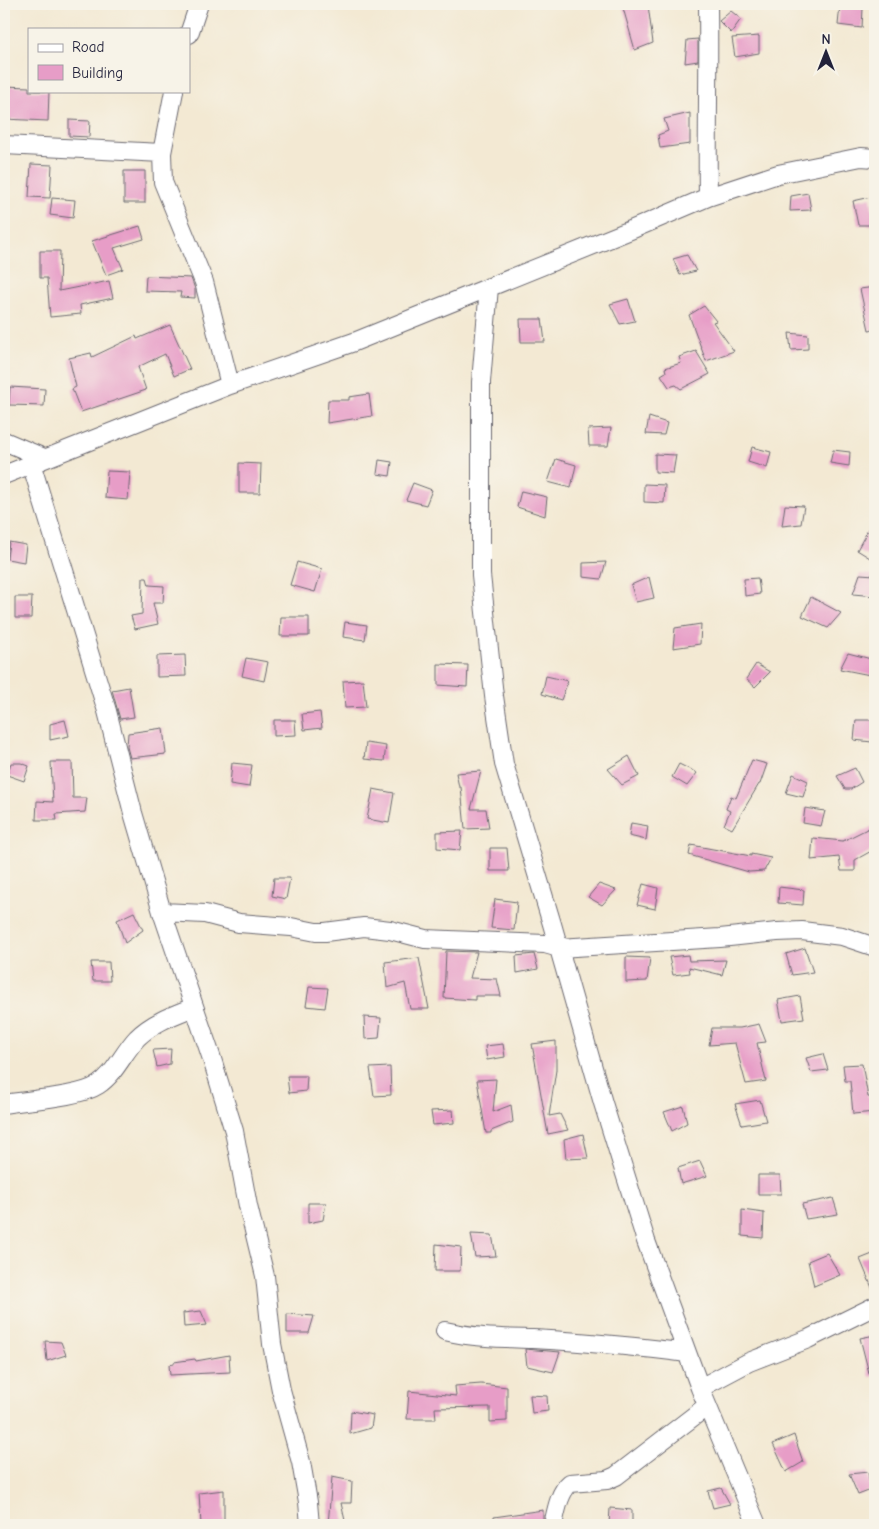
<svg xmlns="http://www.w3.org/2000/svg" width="879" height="1529" font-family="'Comic Neue',sans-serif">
<rect width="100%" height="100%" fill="#f7f3e8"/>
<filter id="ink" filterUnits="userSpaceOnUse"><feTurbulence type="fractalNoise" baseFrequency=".02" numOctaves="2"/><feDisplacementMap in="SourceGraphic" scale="10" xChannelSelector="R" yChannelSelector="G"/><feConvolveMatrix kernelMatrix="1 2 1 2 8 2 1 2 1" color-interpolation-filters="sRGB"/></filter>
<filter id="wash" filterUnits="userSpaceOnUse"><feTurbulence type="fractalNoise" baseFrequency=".0096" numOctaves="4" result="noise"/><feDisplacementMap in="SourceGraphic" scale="20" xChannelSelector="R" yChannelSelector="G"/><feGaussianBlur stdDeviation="1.12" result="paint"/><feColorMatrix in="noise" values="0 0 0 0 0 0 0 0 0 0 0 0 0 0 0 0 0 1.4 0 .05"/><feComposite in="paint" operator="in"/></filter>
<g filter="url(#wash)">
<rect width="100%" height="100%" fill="#f3e9d3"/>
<g id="blocks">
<!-- building -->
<path fill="#e79dc7" d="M648,5L653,43L635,50L623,8Z
M840,5L863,8L862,28L838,25Z
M731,11L741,19L731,33L719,21Z
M759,36V53L735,57L732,38Z
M698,39V61L685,63L687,40Z
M4,86L29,87V91H49L48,121L4,119Z
M690,113V144L660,148L658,135L668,131L664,119Z
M69,120L90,121L89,137L69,136Z
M31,164L52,165L50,198L29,197Z
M124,171H145V203H124Z
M808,193L811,210L790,211L791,196Z
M871,197L874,225H858L853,201Z
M52,198L75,200L73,218L50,215Z
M140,226L144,239L114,248L123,269L106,275L92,241Z
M40,251H60L59,291L109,281L113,298L80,305L81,314L50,317L47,278H40Z
M687,255L696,271L680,275L673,259Z
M146,276L191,278L195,289V298L180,297L181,292L145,291Z
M875,287V329L869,330L860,289Z
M628,299L635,321L620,324L610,304Z
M704,306L716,321L713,322L734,351L706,361L689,315Z
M520,319H542L545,342H521Z
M170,325L190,369L174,376L165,354L138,367L146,390L81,412L72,389L76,387L69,358L91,353L92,357L136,336L137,339Z
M789,333L808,335V349L791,350Z
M696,351L710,374L681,389L676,385L669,387L661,375L666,372L665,368L681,363L679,357Z
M10,387L45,389L44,406L9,405Z
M369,394L372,416L327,423L328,400H349V397Z
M649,417L667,423L664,435L646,434Z
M611,428L608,446H589L588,429Z
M752,447L771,452L767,468L748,462Z
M833,450L850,452L849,466L830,463Z
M655,454L676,455L673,473L655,472Z
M556,459L576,465L571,488L548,482Z
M379,460L392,462L390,476L377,474Z
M239,463L261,464L260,493H239Z
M107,471L130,472L128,500L105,498Z
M413,483L432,490L426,505L406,500Z
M644,484L665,485L664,503L644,502Z
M521,491L547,497L545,516L517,507Z
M785,505L804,506L801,524L782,526Z
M875,517V548L870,558L857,550Z
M9,542L26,545L24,562L7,559Z
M297,562L322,569L315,592L290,585Z
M606,562L601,579L583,577V563Z
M860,574L875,575V596L853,594Z
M649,577L654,598L636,602L631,585Z
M143,578H147L149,585L164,586L163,603H153L158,624L135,629L131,616L142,614Z
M758,578L760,594L745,596L744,579Z
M15,597H32L31,618H15Z
M811,597L841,613L828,628L802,616Z
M281,617H309V636H280Z
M345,622L367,625L365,640L343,637Z
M701,624L700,644L673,648L675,628Z
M848,653L875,660V676L840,669Z
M185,655L186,676L157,677V656Z
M246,658L268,662L264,681L242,676Z
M438,664L468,665L467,687L438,685Z
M756,664L770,672L755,687L746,679Z
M546,676L568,681L561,700L542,694Z
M363,680L366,707L345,708L343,681Z
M129,687L134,717L120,719L112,690Z
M320,712L322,728L304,730L302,714Z
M65,720L69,736L50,740V724Z
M274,720H295L296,735L274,736Z
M856,720H875L872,742L854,740Z
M163,728L166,754L130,758L127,747L128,733Z
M366,743L386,746L384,761L364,759Z
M629,756L639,776L622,785L608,769Z
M752,760L767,764L760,784H759L732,829L724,825L730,811L726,809L731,796L736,798Z
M51,762H72L73,798H87L85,812L56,814L57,820H36L37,801L53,802Z
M11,763H21L29,766L24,781L7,775Z
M232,763L252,765L249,787L230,784Z
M679,764L697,773L687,786L672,777Z
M855,768L862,782L851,789H845L837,776Z
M481,771L471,809H486L489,828L465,829L461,787H459L456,773Z
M793,774L808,781L803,797L786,793Z
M373,789L394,793L389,823L367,819Z
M805,808L825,811L821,826L803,823Z
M631,823L648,826L646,840L629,836Z
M875,825V849L855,860V871H841L839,857L811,860L813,838L843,841Z
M462,831L460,850L437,848V832Z
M691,845L751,856V854L771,858L764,871L749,872L689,855Z
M490,848H507L509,871H490Z
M274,878H290L286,899L272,896Z
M599,884L616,890L602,905L588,897Z
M643,884L658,888L655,909L637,905Z
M779,887L804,890L803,905L778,903Z
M495,899L517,902L514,930L491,928Z
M134,912L143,930L125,943L117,920Z
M805,948L813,972L792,975L786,954Z
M446,951L477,952L470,978L497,979L501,996H475V1000L444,998Z
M534,954L538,969L517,973L516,956Z
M688,955L689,961L726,960L722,975L689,967L690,973L673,975L669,957Z
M626,957L650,958L647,981L626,982Z
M419,958L429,1009H410L405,983L387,988L385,962Z
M91,962H109L110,981H93Z
M309,987L328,988L325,1008L306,1006Z
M800,996L804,1018L782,1021L778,1000Z
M364,1017L381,1018L379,1038L365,1039Z
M759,1024L766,1042L757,1043L766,1081L746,1084L735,1043L709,1045L712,1028H740Z
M556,1041V1070L549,1116L560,1114L568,1130L548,1134L532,1044Z
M503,1044L505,1057L487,1060L485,1046Z
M171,1049L170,1064L157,1067L153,1050Z
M823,1054L828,1070L811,1072L806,1058Z
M862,1064L868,1097L875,1098V1112L853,1114L850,1081H845L843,1065Z
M390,1067L391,1095L374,1096L370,1068Z
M287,1076H307L306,1091L289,1093Z
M496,1079L493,1112L511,1105L513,1122L491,1131V1133H486L477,1080Z
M760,1100L766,1121L742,1125L735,1104Z
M683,1106L687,1123L672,1131L664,1112Z
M453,1110L454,1123L433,1125L431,1111Z
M583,1134L588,1158L566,1159L564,1139Z
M700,1161L707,1176L681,1184L678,1168Z
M758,1175H780L781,1194H758Z
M833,1198L838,1214L806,1219L802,1204Z
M308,1203H326L323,1220L308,1223Z
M742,1210L764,1213L763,1238L742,1236Z
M471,1234L492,1235L496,1256L475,1257Z
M436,1244L461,1247L460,1271H435Z
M827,1253L840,1275L814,1286L808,1261Z
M875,1253V1295L860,1259Z
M201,1311L207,1325L184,1327L183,1313Z
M287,1314L314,1316L309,1333H287Z
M875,1335V1376L870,1377L860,1338Z
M45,1341L61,1342L66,1355L47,1361Z
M525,1349L560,1352L553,1372L527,1366Z
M229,1355L230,1372L170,1375L169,1365L174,1364V1362L195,1359L196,1361Z
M481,1384L507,1387V1421L490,1422V1407L435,1408L436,1419H407L409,1391L456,1396L455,1386Z
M530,1395L547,1396L548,1411L532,1413Z
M351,1411L373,1415L371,1428L350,1434Z
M794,1435L803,1462L786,1472L773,1444Z
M868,1472L871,1490L858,1495L849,1474Z
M332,1477L352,1481L351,1503H341L346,1525H328Z
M721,1488L730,1504L713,1508L708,1491Z
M224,1490V1525H201L199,1493Z
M610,1508L632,1510V1525H609Z
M543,1510V1525H494V1517Z"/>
</g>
</g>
<g filter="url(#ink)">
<use href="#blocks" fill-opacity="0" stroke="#6b6870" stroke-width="1"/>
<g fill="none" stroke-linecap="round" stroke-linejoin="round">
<!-- minor casing -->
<g stroke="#6b6870" stroke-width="20">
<path id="minor" d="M189,34L199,4
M174,91L162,153L163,182L204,282L230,385
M4,145L162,153
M708,197C707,132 709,68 708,4
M489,287L481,382V575L494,696L504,764L552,924L603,1103L646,1241L700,1388L757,1525
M4,441L44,458
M31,463L107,711L133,813L162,912L211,1056L234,1131L248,1206L265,1276L272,1344L281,1390L301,1462L308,1502L310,1525
M4,475L230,385L354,342L633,229L708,197L778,174L861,157L875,158
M162,912L205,914L239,923L291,927L316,932H325L364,927L390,930L425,939L545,944L559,948L720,938L777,932L802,931L842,936L875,947
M4,1104C27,1100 80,1097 98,1085C115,1074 123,1053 137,1038C153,1022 174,1015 194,1007
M445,1331C474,1338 503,1338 533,1339C584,1342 635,1346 687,1353
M700,1388L749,1362L808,1339L875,1306
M553,1525C556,1512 559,1492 570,1483L607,1480L616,1476L707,1406"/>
</g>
<!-- minor -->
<use href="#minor" stroke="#fff" stroke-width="18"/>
</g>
</g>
<!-- margin -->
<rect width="879" height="1529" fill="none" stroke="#f7f3e8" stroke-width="20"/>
<!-- legend -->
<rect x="28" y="28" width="162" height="65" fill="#f7f3e8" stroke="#a29fa3"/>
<rect x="38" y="44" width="25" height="8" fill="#ffffff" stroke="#a29fa3"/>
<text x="72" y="52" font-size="15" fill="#22223b">Road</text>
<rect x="38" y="65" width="25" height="15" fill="#e79dc7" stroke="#a29fa3"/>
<text x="72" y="78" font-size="15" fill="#22223b">Building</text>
<!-- north arrow -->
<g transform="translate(826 52)" stroke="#f7f3e8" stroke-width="4" paint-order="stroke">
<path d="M0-4L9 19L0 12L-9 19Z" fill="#22223b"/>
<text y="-8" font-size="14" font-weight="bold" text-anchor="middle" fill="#22223b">N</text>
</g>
</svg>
